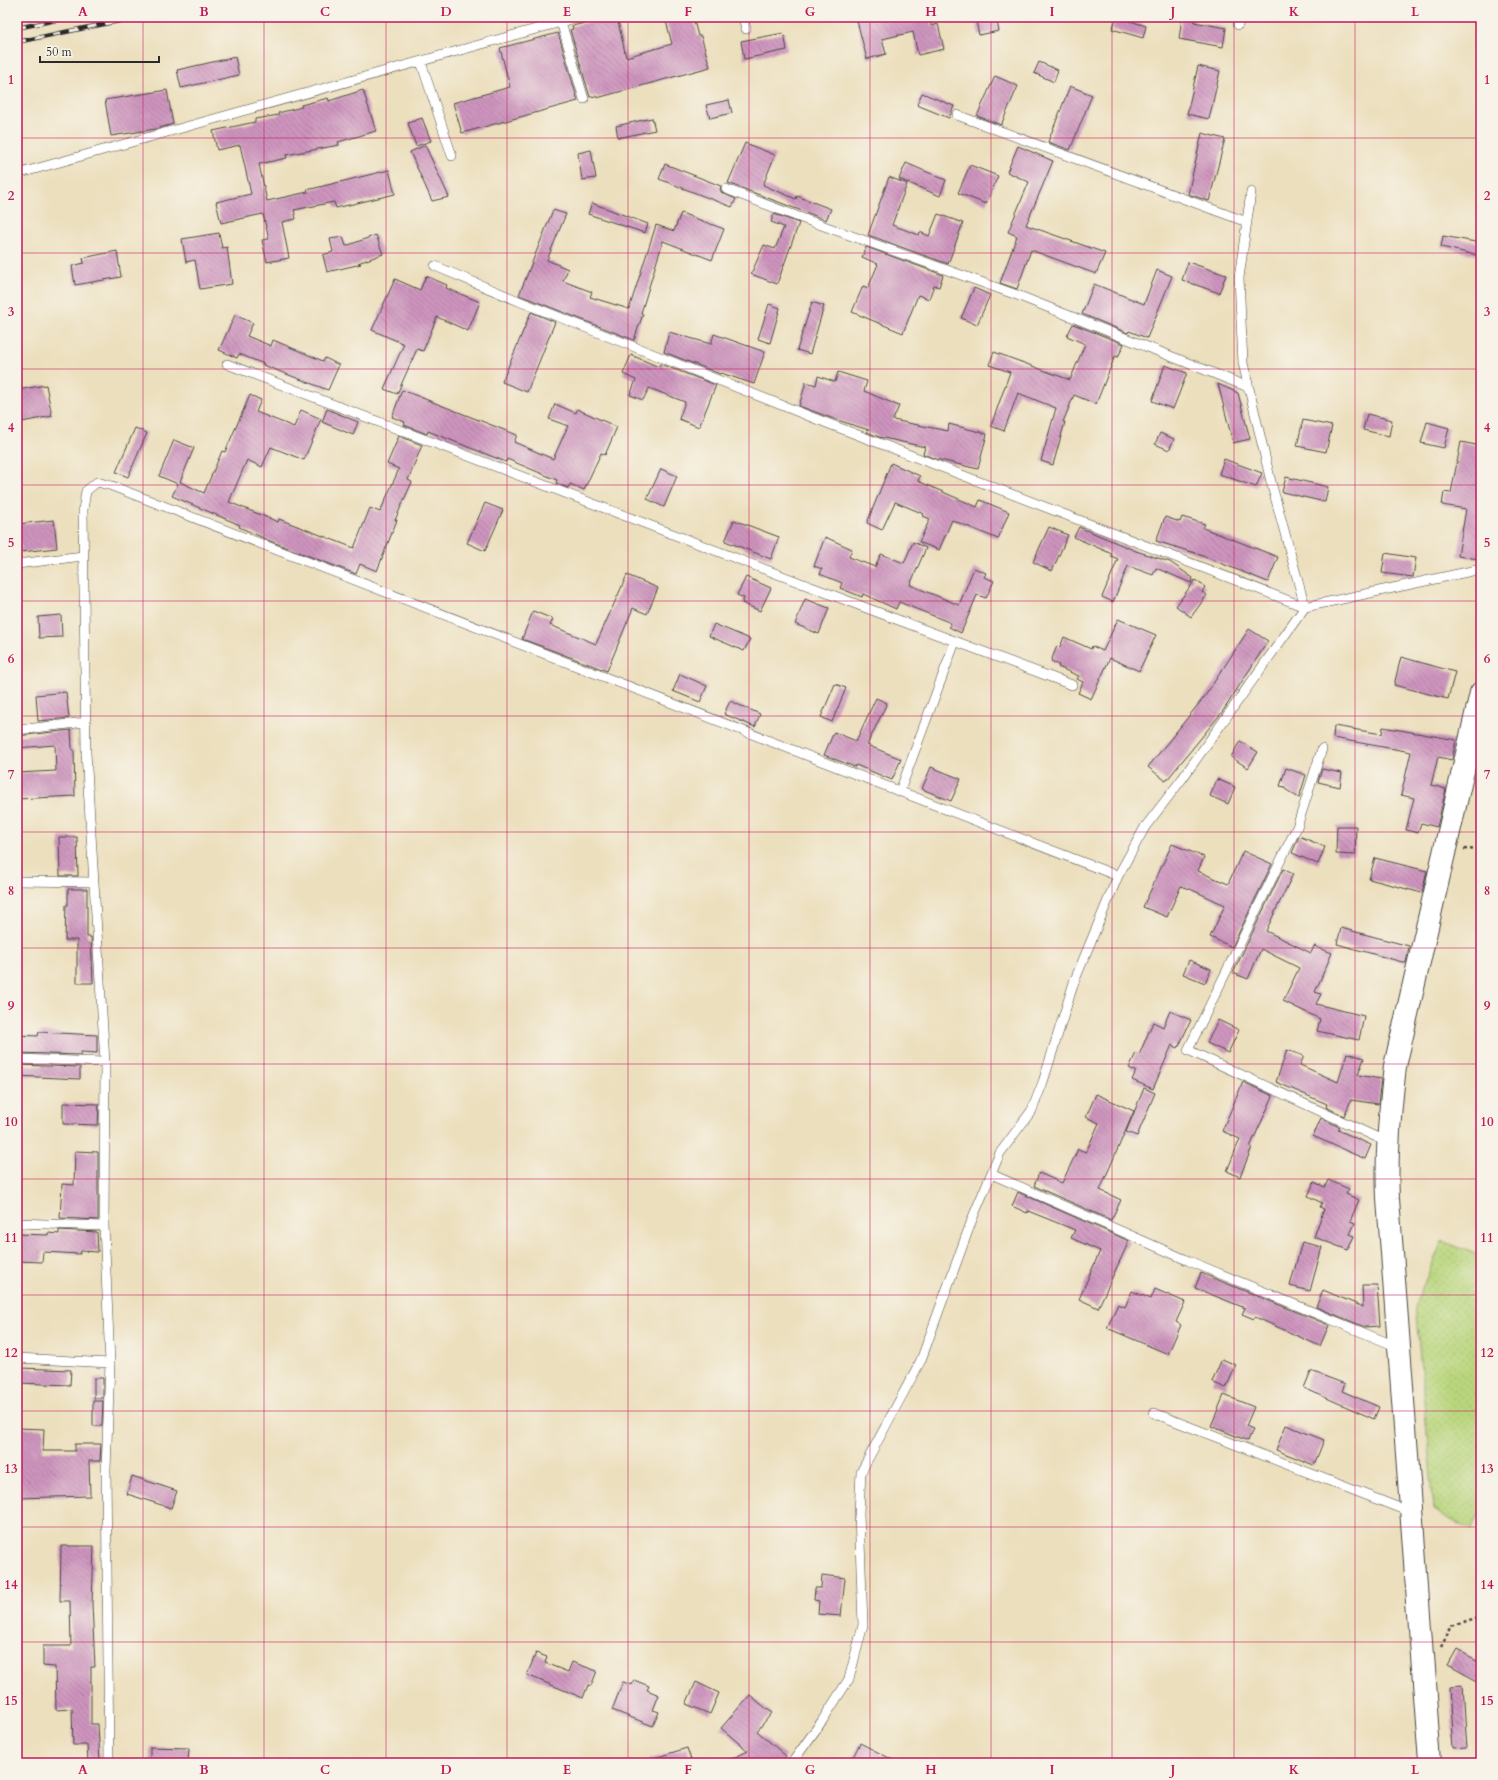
<svg xmlns="http://www.w3.org/2000/svg" width="1498" height="1780" font-family="Cardo,serif">
<defs>
<pattern id="grass-dots" width="8" height="8" patternUnits="userSpaceOnUse"><rect width="8" height="8" fill="#b9d67d"/><path d="M2 2h.1M6 6h.1" fill="none" stroke="#9fb86c" stroke-width="1.8" stroke-linecap="round"/></pattern>
<pattern id="building-back-hatch" width="6" height="6" patternUnits="userSpaceOnUse"><rect width="6" height="6" fill="#ce94be"/><path d="M-1 5l2 2M0 0l6 6M5-1l2 2" fill="none" stroke="#a7799b"/></pattern>
</defs>
<rect width="100%" height="100%" fill="#f7f3e8"/>
<filter id="ink" filterUnits="userSpaceOnUse"><feTurbulence type="fractalNoise" baseFrequency=".025" numOctaves="2"/><feDisplacementMap in="SourceGraphic" scale="8" xChannelSelector="R" yChannelSelector="G"/><feConvolveMatrix kernelMatrix="1 2 1 2 8 2 1 2 1" color-interpolation-filters="sRGB"/></filter>
<filter id="wash" filterUnits="userSpaceOnUse"><feTurbulence type="fractalNoise" baseFrequency=".012" numOctaves="4" result="noise"/><feDisplacementMap in="SourceGraphic" scale="16" xChannelSelector="R" yChannelSelector="G"/><feGaussianBlur stdDeviation="0.9" result="paint"/><feColorMatrix in="noise" values="0 0 0 0 0 0 0 0 0 0 0 0 0 0 0 0 0 1.4 0 .05"/><feComposite in="paint" operator="in"/></filter>
<g filter="url(#wash)">
<rect width="100%" height="100%" fill="#ecdfbd"/>
<!-- grass -->
<path fill="url(#grass-dots)" stroke="#728054" d="M1442,1241L1481,1256V1511L1472,1531L1434,1509L1415,1305Z"/>
<g id="blocks">
<!-- building -->
<path fill="url(#building-back-hatch)" d="M610,17H617L626,57L672,44L665,17H693L698,36H701L710,67L597,98L596,96L590,97L570,30L573,29L572,26Z
M856,17H930L931,26L938,24L944,49L918,55L913,32L882,39L886,54L867,59Z
M975,17H996L999,31L979,35Z
M1117,17L1146,26L1143,38L1112,29Z
M1182,17H1194V22L1226,28L1223,47L1179,39Z
M558,33L578,101L462,133L453,103L510,87L500,48Z
M784,33L787,50L744,59L741,41Z
M235,57L239,75L181,88L177,70Z
M1039,62L1058,70L1054,82L1034,73Z
M1198,66L1220,71L1209,119L1187,114Z
M995,76L1018,86L1001,125L977,116Z
M1070,86L1092,95L1070,150L1048,142Z
M167,90L173,124L156,129L111,136L105,100Z
M363,90L376,131L338,142L339,145L286,155L287,158L259,164L267,201L308,192L307,190L389,170L395,194L336,208L334,202L294,210L296,219L282,222L289,258L267,262L262,240L269,239L263,214L221,223L216,202L251,194L240,145L217,150L213,131L255,122V119L279,115L278,113L302,107L301,105L328,98L329,101Z
M922,93L954,106L949,118L917,105Z
M729,100L732,113L710,118L706,105Z
M422,118L431,141L416,146L408,123Z
M652,118L655,130L618,138L616,126Z
M1202,133L1225,139L1209,201L1188,194Z
M745,143L775,155L763,185L796,199L797,196L831,209L826,220L728,183Z
M425,145L449,197L432,201L410,152Z
M1018,146L1053,161L1026,225L1105,253L1096,274L1031,250L1017,289L1000,283L1017,236L1008,232L1029,182L1007,172Z
M591,150L596,178L582,180L578,153Z
M906,163L946,180L940,196L899,179Z
M665,164L721,186L720,190L722,193L736,199L732,207L659,179Z
M970,165L998,176L986,204L958,193Z
M889,177L907,184L892,225L919,235L920,232L929,236L938,214L963,223L948,264L868,235Z
M592,203L648,224L645,233L588,214Z
M553,210L566,214L547,260L568,269L563,281L592,292L590,297L629,309L656,225L674,231L681,213L724,229L712,260L663,241L641,313L643,314L634,340L519,295Z
M774,214L799,223L777,284L751,274L764,245L775,249L784,227L771,222Z
M219,233L222,248L227,247L232,284L200,289L195,260L186,262L182,239Z
M376,235L383,254L358,263L361,264L327,272L323,255L333,252L330,239L343,237L346,246Z
M1443,236L1481,243V256L1441,247Z
M866,247L943,275L939,287L934,285L929,299L918,295L903,333L852,312L863,286L868,288L878,264L862,257Z
M117,251L121,277L75,285L72,266L84,263L83,258Z
M1188,262L1226,275L1219,293L1182,280Z
M1157,270L1172,276L1147,338L1129,331L1128,333L1082,314L1094,284L1144,304Z
M426,276L447,285L446,288L480,302L468,331L437,317L423,351L417,349L397,394L384,389L404,344L372,330L395,279L420,290Z
M974,288L990,295L977,325L961,318Z
M812,302L824,306L810,354L797,350Z
M769,304L780,308L770,343L758,339Z
M531,312L555,322L527,392L502,382Z
M235,315L253,323L247,336L271,346L273,340L323,361L325,358L339,365L328,390L263,365L264,364L239,354L237,358L219,350Z
M1073,324L1124,344L1118,357L1115,356L1096,404L1074,395L1063,422H1065L1053,465L1041,461L1056,408L1018,393L1004,431L991,426L1010,372L989,365L994,352L1070,380L1085,344L1067,336Z
M669,332L711,344L714,334L765,352L754,384L721,373L720,374L664,352Z
M631,355L659,367L660,364L716,385L699,427L679,419L685,402L649,388L643,400L630,395L636,380L623,374Z
M1165,365L1187,373L1173,409L1152,401Z
M838,372L867,381L864,391L899,406L893,420L948,431L949,424L987,434L978,469L936,459L923,454L925,447L879,437L867,432L869,430L834,419L799,406L806,382L816,385L818,376L835,382Z
M1218,384L1238,393L1250,439L1233,443Z
M46,385L52,416L17,423V390Z
M402,390L517,435L514,442L553,459L568,426L549,419L555,404L576,413L577,409L617,427L605,455L601,453L584,490L570,484L568,488L556,483L557,480L507,459L506,462L428,431L427,434L404,425L405,422L392,417Z
M250,395L261,400L256,412L294,427L301,410L321,419L304,460L271,447L262,467L247,460L229,502L278,522L279,519L354,548L370,508L380,512L399,469L387,464L399,436L422,445L408,480L412,482L395,520H397L377,571L360,564L356,574L270,541L239,527L240,525L172,496L178,484L159,476L174,440L194,448L180,482L204,493L222,451L225,452Z
M327,409L358,422L353,435L322,422Z
M1367,414L1392,420L1389,436L1363,430Z
M1303,420L1332,426L1326,452L1297,446Z
M1427,422L1449,428L1444,448L1421,443Z
M135,428L147,433L128,477L116,472Z
M1160,433L1174,439L1169,450L1155,444Z
M1461,442L1481,446V550L1479,559L1458,556L1466,509L1442,505L1444,492L1451,493Z
M1224,459L1262,473L1256,487L1219,474Z
M891,463L920,476L918,481L977,507L980,500L1009,512L998,539L952,520L939,550L919,542L930,519L923,516L924,514L895,502L882,530L867,523Z
M661,469L677,476L664,507L647,499Z
M1286,477L1328,487L1325,502L1282,492Z
M485,503L503,510L485,551L467,543Z
M1165,517L1180,522L1182,517L1205,524L1203,528L1278,557L1268,582L1195,553L1156,541Z
M54,520L57,548L21,552L18,524Z
M734,520L779,537L771,559L725,541Z
M1049,527L1068,535L1052,571L1033,562Z
M1079,527L1136,551L1170,562L1193,578L1191,583L1156,568L1153,575L1128,566L1113,602L1102,597L1118,559L1111,556L1112,554L1074,537Z
M825,537L852,549L849,557L875,567L881,554L904,563L913,542L926,548L910,585L959,605L974,568L986,573L984,577L994,581L986,598L977,595L961,633L949,627L951,623L899,602L896,609L863,594L862,597L840,588L842,583L820,574L822,569L814,566Z
M1385,553L1416,558L1413,577L1382,573Z
M627,575L658,588L647,614L633,608L607,671L522,639L533,611L553,619L550,625L596,644Z
M746,577L771,588L760,611L742,603L744,598L737,595Z
M1195,580L1205,587L1202,592L1207,595L1191,617L1176,606Z
M805,599L829,608L819,634L795,624Z
M61,615L62,637L39,638L38,617Z
M1118,619L1156,635L1139,671L1110,658L1091,699L1078,693L1083,682L1077,679L1079,676L1058,667L1059,665L1051,661L1057,646L1060,647L1064,637L1091,649L1092,646L1103,651Z
M714,624L750,639L744,651L709,636Z
M1249,629L1268,641L1223,711L1166,781L1148,767L1205,696Z
M1401,657L1455,672L1448,699L1394,685Z
M680,674L707,686L700,702L673,691Z
M835,684L846,688L832,722L821,717Z
M66,692L69,718L38,721L36,695Z
M876,698L887,703L867,745L901,759L892,780L856,765L855,767L824,755L834,732L856,741Z
M730,701L760,714L755,727L724,714Z
M1334,726L1382,734L1383,727L1456,740L1452,760L1438,757L1431,785L1446,789L1437,827L1421,823L1418,833L1406,830L1414,798L1401,795L1411,752L1333,738Z
M71,730L72,750H74L75,796L17,799V773L56,771L55,745L17,748V736Z
M1240,741L1258,752L1248,768L1231,757Z
M931,767L961,779L951,801L922,789Z
M1286,768L1306,775L1299,798L1285,789V787L1280,786Z
M1322,769L1342,773L1340,787L1318,782Z
M1217,779L1235,787L1228,804L1210,796Z
M1337,826H1356L1355,855L1336,854Z
M1299,836L1325,847L1318,864L1292,853Z
M59,837H77L78,876H60Z
M1172,844L1204,857L1198,871L1228,884L1243,851L1272,864L1232,947L1210,937L1225,905L1190,889L1181,886L1167,917L1143,907Z
M1375,858L1427,871L1422,893L1369,879Z
M1283,869L1293,874L1266,931L1311,953L1314,946L1332,953L1315,992L1321,994L1316,1004L1364,1016L1359,1040L1317,1031L1320,1019L1283,1001L1299,968L1261,949L1248,979L1233,973Z
M68,889H87V937H91L93,983H77V940H65L66,905H68Z
M1341,928L1409,946L1406,963L1337,944Z
M1189,960L1211,969L1205,983L1183,974Z
M1170,1011L1191,1020L1178,1048L1172,1045L1153,1089L1132,1080L1136,1071L1129,1068L1136,1053L1139,1055L1153,1022L1163,1027Z
M1218,1020L1239,1030L1228,1053L1207,1043Z
M39,1032L97,1035V1053L81,1052V1055L17,1053V1035L38,1036Z
M1287,1050L1304,1056L1300,1065L1338,1082L1347,1053L1364,1058L1358,1075L1381,1079L1378,1104L1351,1100L1344,1116L1326,1107L1327,1104L1276,1082Z
M17,1065L80,1067V1079L17,1076Z
M1243,1082L1273,1096L1250,1147H1252L1240,1177L1227,1171L1240,1139L1222,1131Z
M1144,1088L1155,1093L1137,1136L1126,1132Z
M1096,1094L1134,1111L1100,1190L1121,1200L1111,1220L1034,1186L1039,1173L1062,1183L1078,1149L1086,1152L1099,1123L1086,1117Z
M63,1103L99,1104L98,1125L63,1124Z
M1321,1118L1340,1127L1338,1130L1371,1145L1365,1159L1313,1136Z
M75,1151L98,1152V1220L60,1218L62,1184L74,1185Z
M1328,1180L1349,1189L1346,1194L1359,1200L1350,1221L1355,1223L1350,1234L1354,1236L1348,1250L1314,1237L1324,1209L1320,1207L1322,1203L1308,1196L1314,1182L1325,1187Z
M1018,1192L1129,1241L1098,1308L1079,1299L1100,1251L1071,1238L1075,1230L1028,1211L1027,1213L1012,1206Z
M59,1230L97,1232L98,1252L81,1251L80,1254L43,1252L42,1262L17,1261V1234L48,1235V1233L59,1234Z
M1302,1242L1322,1247L1310,1291L1290,1286Z
M1201,1273L1329,1325L1320,1346L1255,1317L1254,1319L1242,1314L1245,1308L1195,1288Z
M1362,1285H1377L1380,1326L1365,1327L1316,1307L1323,1290L1363,1307Z
M1155,1289L1185,1302L1176,1322L1181,1325L1168,1354L1107,1328L1118,1304L1125,1307L1132,1291L1151,1299Z
M1222,1359L1236,1365L1226,1388L1212,1382Z
M20,1368L71,1370L70,1385L17,1383V1371H20Z
M1311,1371L1345,1384L1342,1391L1379,1407L1374,1419L1304,1388Z
M94,1378H103V1398H94Z
M1224,1395L1254,1407L1246,1426L1253,1429L1248,1441L1211,1426Z
M93,1401H103L102,1426H93Z
M1286,1425L1324,1440L1314,1465L1276,1450Z
M17,1428L44,1429L43,1451H75V1444H101L100,1461H89L90,1496L17,1498Z
M132,1476L177,1491L171,1508L127,1494Z
M61,1546H94L92,1605L95,1667H91V1724H98L100,1763H88L87,1745H73L72,1709L56,1710L55,1667L43,1666V1646H71L70,1601H60Z
M822,1575L845,1578L841,1616L818,1614L819,1601L814,1600L815,1588H821Z
M1457,1650L1481,1663V1684L1448,1666Z
M536,1653L547,1657L545,1663L568,1672L572,1662L597,1671L591,1686L588,1685L583,1698L527,1675Z
M634,1680L649,1686L647,1690L659,1695L653,1710L659,1712L653,1726L612,1710L623,1682L632,1685Z
M696,1682L719,1693L710,1714L686,1704Z
M1463,1687L1467,1748L1454,1749L1450,1688Z
M750,1695L772,1713L757,1731L786,1756L780,1763H723L748,1751L721,1728Z
M860,1743L899,1763H850Z
M150,1747L189,1748L188,1762L150,1761Z
M687,1748L692,1763H648V1760Z"/>
</g>
</g>
<g filter="url(#ink)">
<use href="#blocks" fill-opacity="0" stroke="#484641" stroke-width="1"/>
<g fill="none" stroke-linecap="round" stroke-linejoin="round">
<!-- service casing -->
<g stroke="#484641" stroke-width="10">
<path id="service" d="M743,17L746,29
M561,22L584,99
M1238,25L1240,17
M421,62L452,156
M957,115L1247,222
M17,174L579,17
M726,189L796,216L1017,295L1248,387
M435,266L521,302L819,420L1305,607L1481,569
M227,364L869,609L1072,685
M17,564L83,556
M17,730L86,722
M1322,749L1297,827L1188,1050L1387,1142
M900,791L955,642
M17,881L94,882
M17,1059L105,1062
M991,1174L1189,1261L1398,1347
M17,1223L104,1226
M17,1358L110,1363L104,1226L105,1062L86,753L83,510L86,491L97,482L112,486L1118,876L1145,827L1182,779L1305,607L1271,482L1243,363L1239,278L1251,192
M1154,1413L1410,1512
M109,1763L106,1470L110,1363
M790,1763L794,1760L822,1721L849,1679L863,1625L859,1513L861,1472L921,1360L973,1217L1000,1153L1032,1110L1043,1082L1074,982L1118,876"/>
</g>
<!-- tertiary casing -->
<g stroke="#484641" stroke-width="24">
<path id="tertiary" d="M1430,1763L1388,1199C1386,1154 1390,1111 1395,1066L1481,693"/>
</g>
<!-- path -->
<path stroke="#484641" stroke-width="2.5" stroke-dasharray="3 3" stroke-linecap="butt" d="M1464,849L1481,850
M1441,1647L1452,1626L1481,1616"/>
<!-- service -->
<use href="#service" stroke="#fff" stroke-width="9"/>
<!-- tertiary -->
<use href="#tertiary" stroke="#fff" stroke-width="22"/>
<!-- rail casing -->
<g stroke="#2b2b2b" stroke-width="4.5">
<path id="rail" d="M17,28L71,17
M17,42L138,17"/>
</g>
<!-- rail -->
<use href="#rail" stroke="#f7f3e8" stroke-width="3" stroke-dasharray="9" stroke-linecap="butt"/>
</g>
</g>
<!-- grid -->
<path fill="none" stroke="#c2185b" stroke-width="1" stroke-opacity="0.55" d="M143,17V1763M264,17V1763M386,17V1763M507,17V1763M628,17V1763M749,17V1763M870,17V1763M991,17V1763M1112,17V1763M1234,17V1763M1355,17V1763M17,138H1481M17,253H1481M17,369H1481M17,485H1481M17,601H1481M17,716H1481M17,832H1481M17,948H1481M17,1064H1481M17,1179H1481M17,1295H1481M17,1411H1481M17,1527H1481M17,1642H1481"/>
<!-- margin -->
<rect width="1498" height="1780" fill="none" stroke="#f7f3e8" stroke-width="44"/>
<!-- scale -->
<path d="M40 56v6h119v-6" fill="none" stroke="#2b2b2b" stroke-width="2"/>
<text x="46" y="56" font-size="12" fill="#2b2b2b" stroke="#f7f3e8" stroke-width="3" paint-order="stroke">50 m</text>
<rect x="22" y="22" width="1454" height="1736" fill="none" stroke="#c2185b" stroke-width="1.5"/>
<g font-size="13" text-anchor="middle" font-weight="bold" fill="#c2185b">
<text x="83" y="16">A</text>
<text x="204" y="16">B</text>
<text x="325" y="16">C</text>
<text x="446" y="16">D</text>
<text x="567" y="16">E</text>
<text x="688" y="16">F</text>
<text x="810" y="16">G</text>
<text x="931" y="16">H</text>
<text x="1052" y="16">I</text>
<text x="1173" y="16">J</text>
<text x="1294" y="16">K</text>
<text x="1415" y="16">L</text>
<text x="11" y="84">1</text>
<text x="1487" y="84">1</text>
<text x="11" y="200">2</text>
<text x="1487" y="200">2</text>
<text x="11" y="316">3</text>
<text x="1487" y="316">3</text>
<text x="11" y="432">4</text>
<text x="1487" y="432">4</text>
<text x="11" y="547">5</text>
<text x="1487" y="547">5</text>
<text x="11" y="663">6</text>
<text x="1487" y="663">6</text>
<text x="11" y="779">7</text>
<text x="1487" y="779">7</text>
<text x="11" y="895">8</text>
<text x="1487" y="895">8</text>
<text x="11" y="1010">9</text>
<text x="1487" y="1010">9</text>
<text x="11" y="1126">10</text>
<text x="1487" y="1126">10</text>
<text x="11" y="1242">11</text>
<text x="1487" y="1242">11</text>
<text x="11" y="1357">12</text>
<text x="1487" y="1357">12</text>
<text x="11" y="1473">13</text>
<text x="1487" y="1473">13</text>
<text x="11" y="1589">14</text>
<text x="1487" y="1589">14</text>
<text x="11" y="1705">15</text>
<text x="1487" y="1705">15</text>
<text x="83" y="1774">A</text>
<text x="204" y="1774">B</text>
<text x="325" y="1774">C</text>
<text x="446" y="1774">D</text>
<text x="567" y="1774">E</text>
<text x="688" y="1774">F</text>
<text x="810" y="1774">G</text>
<text x="931" y="1774">H</text>
<text x="1052" y="1774">I</text>
<text x="1173" y="1774">J</text>
<text x="1294" y="1774">K</text>
<text x="1415" y="1774">L</text>
</g>
</svg>
